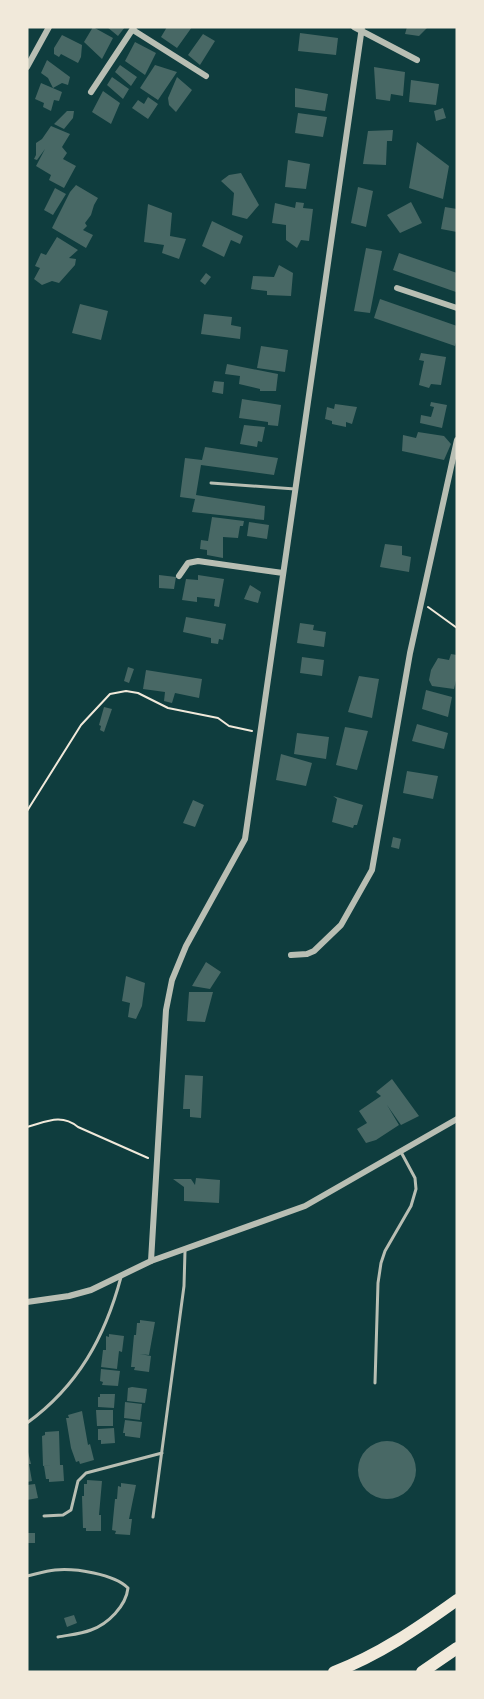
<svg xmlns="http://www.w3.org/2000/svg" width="484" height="1699" font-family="'Source Sans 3',sans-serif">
<rect width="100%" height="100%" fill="#0f3d3e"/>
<!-- building -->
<path fill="#486865" d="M93,27L113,38L102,59L84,42Z
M107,27H125L118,36Z
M167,27H192L177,48L161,37Z
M407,27H427V28L419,36L405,34Z
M300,33L338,38L336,55L298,51Z
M203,34L215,41L200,65L188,55Z
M62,35L82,45L81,57L78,63L61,54L59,57L54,54V48Z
M135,42L156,53L145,75L125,61Z
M47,60L70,77L68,85L62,83L53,88L48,78L41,73Z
M120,65L137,77L131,86L115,72Z
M155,65L177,72L158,100L140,88Z
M374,67L405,72L403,96L391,94L390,101L376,99Z
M112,77L129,89L123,99L107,85Z
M177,77L192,90L176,112L169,105L168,98Z
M411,80L439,84L436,105L409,102Z
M41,83L62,92L59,101L54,100L51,111L43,107L44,103L35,99Z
M295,88L328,94L325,111L295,107Z
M103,91L120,103L111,124L92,112Z
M148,97L158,104L148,119L132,108L138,100L144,104Z
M443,108L446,118L436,121L434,111Z
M67,111H74L73,118L64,129L54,124Z
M298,113L327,117L323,137L295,133Z
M51,126L70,134L62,147L67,153L63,159L76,166L64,188L49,180L51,175L36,166L45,149L37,160L34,159L36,155V143L42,139Z
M393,130L392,141H387L386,165L363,164L368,131Z
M417,142L449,166L443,199L409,188Z
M288,160L310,164L306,189L285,187Z
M241,173L259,205L247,219L232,215L234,193L221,181L229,175Z
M76,185L98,198L94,205L91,215L85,223L87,226L83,230L93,235L86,248L52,228L70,192Z
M358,187L373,191L366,227L351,223Z
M55,188L66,194L53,215L44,210Z
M296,202L304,203L303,208L313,209L309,241L301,240L297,248L286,240V225L272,223L275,203L295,208Z
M411,202L422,223L400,233L387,215Z
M148,204L172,213L170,236L186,239L179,259L162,253L164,245L144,242Z
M445,207L457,209V232L441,229Z
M212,221L243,236L240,244L231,240L224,257L202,246Z
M57,237L78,250L69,258L76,259L75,265L59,283L52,281L42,285L34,279L40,268L35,266L41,253L46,255Z
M366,248L382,251L370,313L354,311Z
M399,253L457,273L456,292L393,270Z
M279,265L293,273L291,296L267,295V291L251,289L253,276L274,277Z
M206,273L211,277L205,285L200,281Z
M380,299L457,326V339L455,346L374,318Z
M80,304L108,311L101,340L72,333Z
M204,314L232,317L231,325L241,327L240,339L201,334Z
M261,346L288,350L285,372L257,368Z
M421,353L446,357L441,385L431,384L429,388L419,385L424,361L419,360Z
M227,364L278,374L276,391H260V389L239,384L240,376L225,374Z
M214,381L224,382L223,394L212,392Z
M242,399L281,405L278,426L268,425V422L239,418Z
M431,402L447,405L442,428L420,423L421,415L431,417L434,407L430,406Z
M335,404L357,407L352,424L346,422V427L332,424V421L325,419L327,407L334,409Z
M244,425L265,427L262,442L258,441L257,447L240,444Z
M418,432L444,436L451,444L444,460L402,451L403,435L416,438Z
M205,447L278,458L274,475L201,465L196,495L265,506L264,520L192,512L195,499L180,497L185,458L202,460Z
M212,517L244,521L243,526H240L238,538L223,537V558L207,555V550L200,549L201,540L208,541Z
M249,522L269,525L267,539L247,536Z
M385,544L402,546V555L411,557L409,572L380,567Z
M159,575L176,577L174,589L159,588Z
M198,575L224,579L219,607L214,606L215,599L197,597V602L182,600L186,579L198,580Z
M250,585L261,592L258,603L244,599Z
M186,617L226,624L223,640L219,639L218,644L211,643V638L183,632Z
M300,623L314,625L313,630L326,632L324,647L297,643Z
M451,654L457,655V676L454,689L432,686L429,680L431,670L438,658L449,660Z
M302,657L324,660L322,676L300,673Z
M128,667L134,669L129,683L124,681Z
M146,670L202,679L199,698L175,693L172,703L164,701L165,692L143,689Z
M359,676L379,679L372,718L348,712Z
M426,690L452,697L448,717L422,709Z
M104,707L112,709L104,732L100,730L101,726L99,725Z
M417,724L448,733L444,749L412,741Z
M345,727L368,731L357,770L336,765Z
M297,733L329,737L326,759L294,754Z
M281,754L312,763L306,786L276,780Z
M407,771L438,776L433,799L403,793Z
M333,796L363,805L357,825H354L353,828L332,822L337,799Z
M193,800L204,805L195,827L183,823Z
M393,837L401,839L399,849L391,847Z
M206,962L221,972L210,989L192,986Z
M126,976L145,983L142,1006L136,1019L128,1017L130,1003L122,1001Z
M189,992H213L205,1022L187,1021Z
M185,1075L203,1076L201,1118L190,1117V1109H183Z
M392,1079L419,1116L401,1125L387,1105L399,1125L376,1140L366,1143L357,1129L367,1123L359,1111L381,1096L376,1092Z
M196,1178L220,1180L219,1203L184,1201V1187L173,1179H191L195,1185Z
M140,1320L155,1322L149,1355L140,1354L151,1356L149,1372L134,1370L135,1367H131L134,1335H136L137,1323H140Z
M109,1334L124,1336L122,1352L119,1351L117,1369L101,1367L103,1350H106V1336L109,1337Z
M101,1369L120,1371L118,1386L102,1385L103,1382L100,1381Z
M132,1387L147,1389L145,1403L127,1401L128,1388Z
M100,1394H115L114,1408L98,1407V1397H100Z
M125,1402L142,1404L140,1420L124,1418Z
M96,1410H113V1426H97Z
M82,1411L88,1445L90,1444L94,1460L80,1464L79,1461L76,1462L71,1448L66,1418H69L68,1415Z
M125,1420L142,1422L140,1438L125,1436V1433H123Z
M114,1428L115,1443L101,1444V1440H98V1429Z
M59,1431L60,1465H63L64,1481L49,1482V1479H46L44,1466L53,1465L43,1466L42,1436L45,1435V1432Z
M358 1470a29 29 0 1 1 58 0a29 29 0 1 1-58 0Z
M27,1448L31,1464H29L32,1481L27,1482Z
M87,1480L102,1481L99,1515H101V1531H86V1528H83L82,1496H84V1484H87Z
M121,1483L136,1485L129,1519H132L130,1535L115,1534L116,1531L112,1530L115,1499H117L118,1486L121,1487Z
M35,1484L38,1498L27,1500V1485Z
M27,1533H35V1543H27Z
M74,1615L77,1623L67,1627L64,1618Z"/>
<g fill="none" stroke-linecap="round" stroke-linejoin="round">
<!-- path -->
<path stroke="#f1e9da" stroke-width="2" d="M428,607L457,628
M27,811L81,725L110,694L126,691L138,693L168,708L218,718L229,726L252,731
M27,1127C46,1122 61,1113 78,1127L148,1158"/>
<!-- service -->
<path stroke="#b8beb3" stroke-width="3" d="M211,483L295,489
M375,1383L378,1283L381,1263L385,1251L411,1206L416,1189L415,1178L401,1152
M27,1423C78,1386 105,1337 121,1277
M44,1516L63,1515L71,1510L78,1481L86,1473L162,1453
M153,1517L184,1286L185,1251
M27,1576C36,1574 46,1571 55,1570C75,1568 114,1574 128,1588C126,1606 108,1624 91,1630C81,1634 68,1635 58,1637"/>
<!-- minor -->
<path stroke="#b8beb3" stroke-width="6" d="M354,27L417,60
M133,30L206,76
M27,67L49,27
M91,92L134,27
M397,288L457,308
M179,576L188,563L198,561L283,573
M291,955L307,954L314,951L341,925L372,870L410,653L457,440
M151,1261L166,1010L172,980L186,946L245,839L362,27
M27,1302L69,1296L91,1290L151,1261L305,1206L457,1119"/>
<!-- motorway -->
<path stroke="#f1e9da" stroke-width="12" d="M334,1672C379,1655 418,1628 457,1600
M422,1672L457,1648"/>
</g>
<!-- border -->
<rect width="484" height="1699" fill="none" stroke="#f1e9da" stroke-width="57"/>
</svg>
